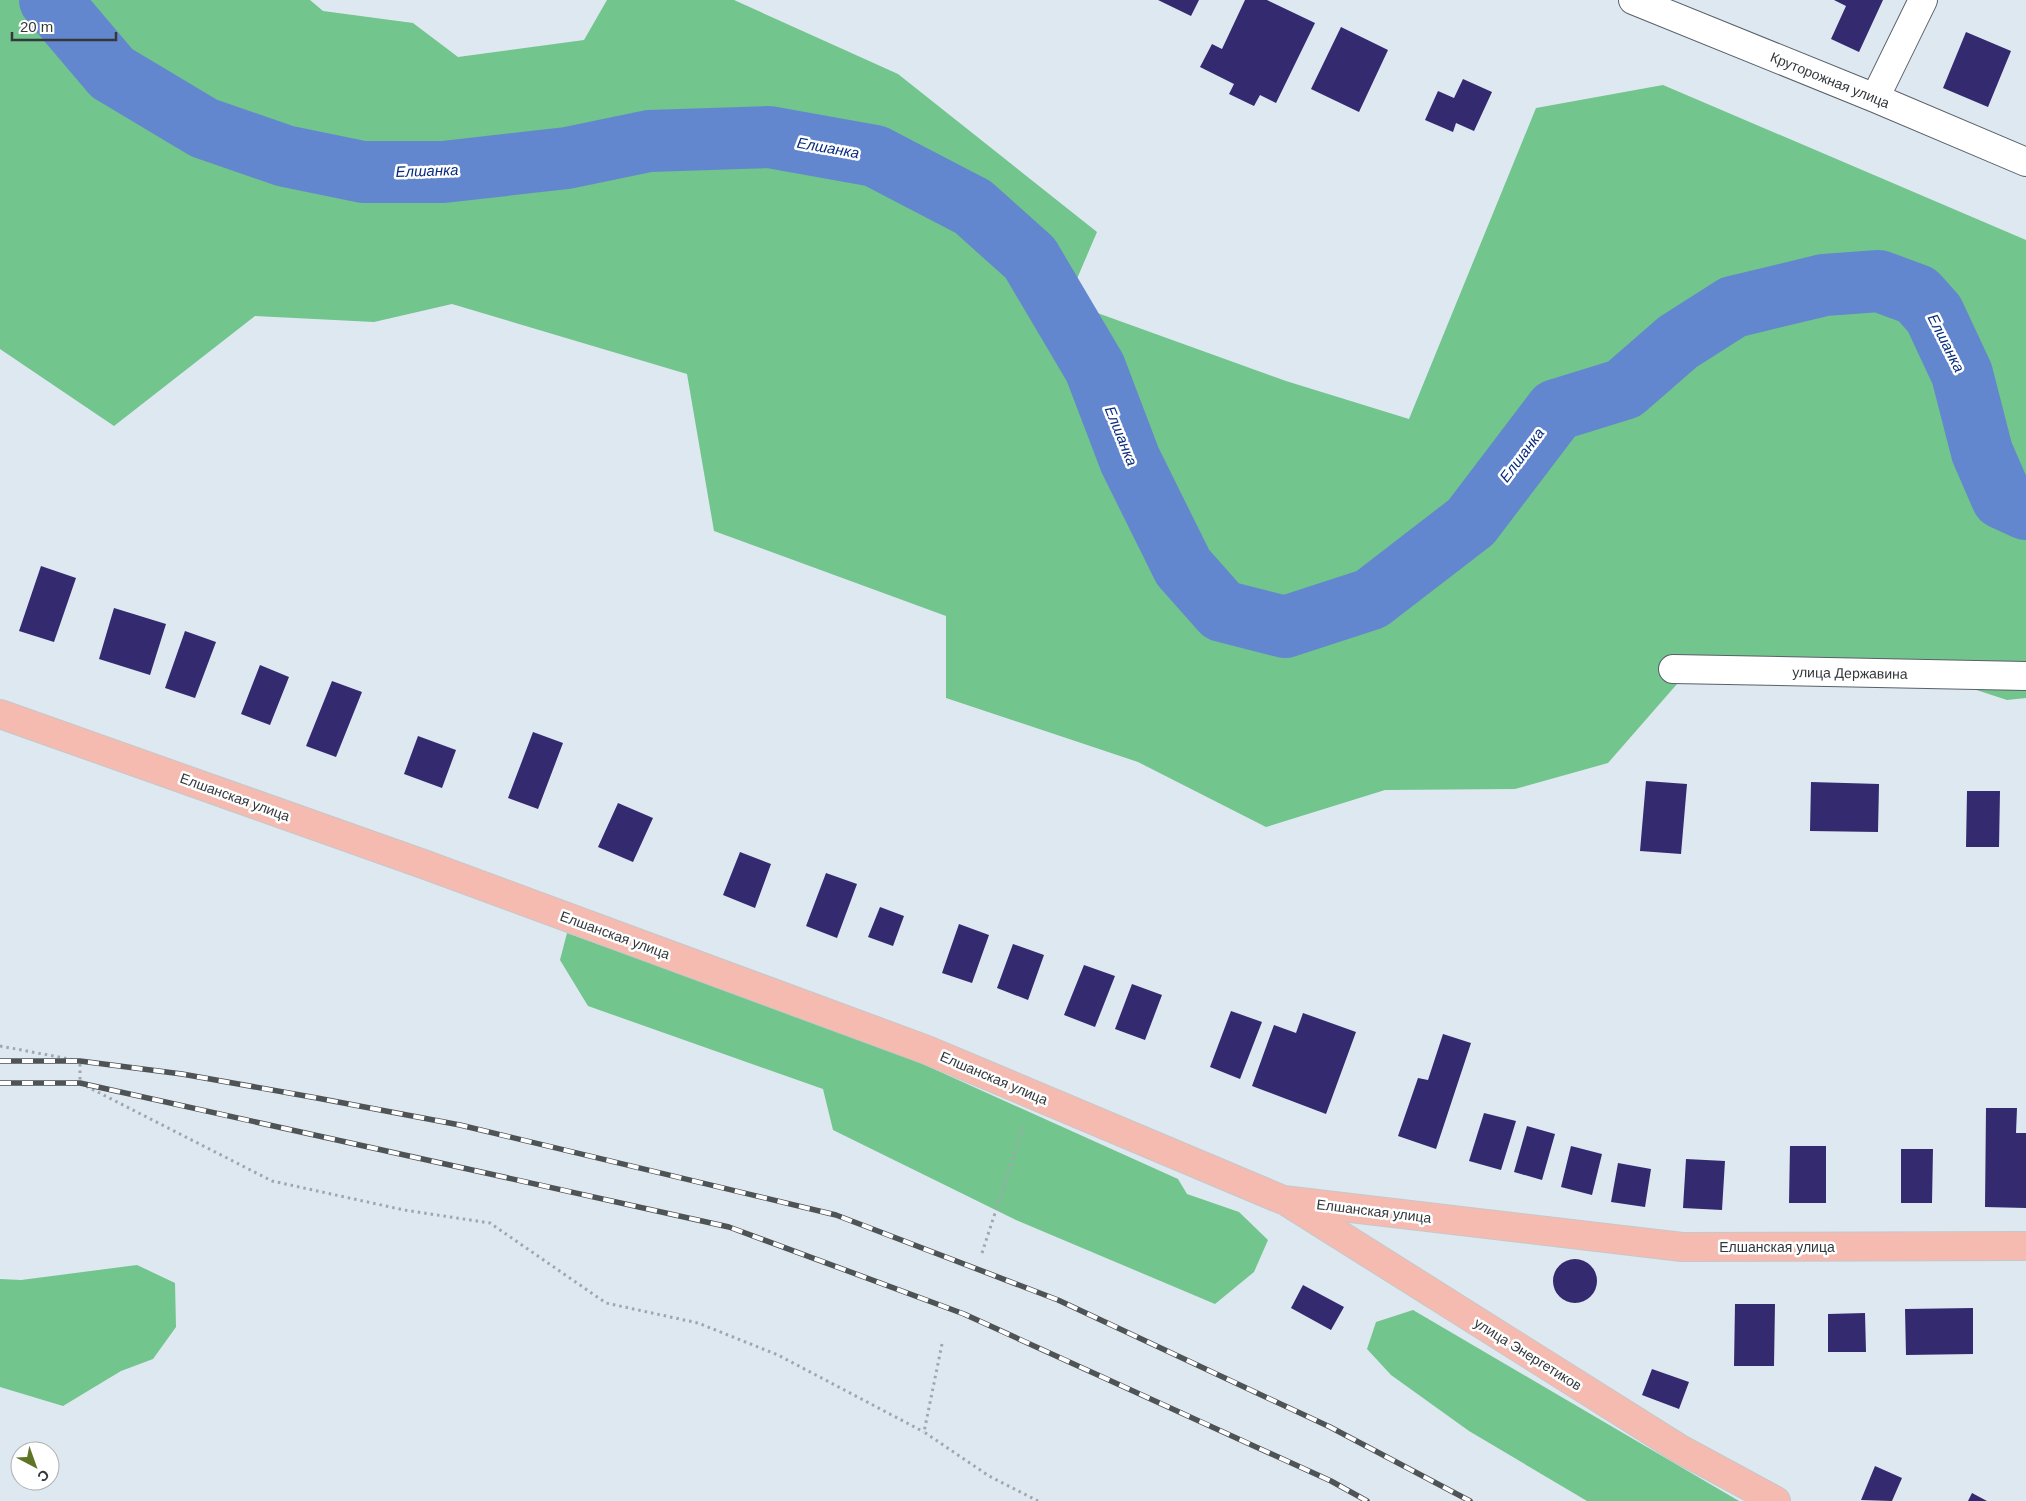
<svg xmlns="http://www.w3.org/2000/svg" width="2026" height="1501" font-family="Arial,sans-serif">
<rect width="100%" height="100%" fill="#dee8f1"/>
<!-- forest -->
<path fill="#71c58d" d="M0,0H310L323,11L413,23L458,57L584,40L607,0H734L898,74L1097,232L1067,302L1286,381L1409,419L1536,108L1663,85L2026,240V698L2007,700L1943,679L1698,660L1608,763L1515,789L1385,790L1266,827L1138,762L946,698V616L714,531L687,374L452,304L374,322L255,316L114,426L0,349Z
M567,933L894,1051L1178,1179L1187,1194L1239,1212L1268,1240L1254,1272L1215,1304L1016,1220L833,1130L823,1089L588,1006L560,960Z
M137,1265L175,1283L176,1327L153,1359L121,1371L63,1406L0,1387V1279L21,1280Z
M1413,1310L1739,1501H1587L1469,1431L1391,1375L1367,1349L1376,1322Z"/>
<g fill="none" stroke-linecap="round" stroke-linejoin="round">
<!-- river -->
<path stroke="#6387ce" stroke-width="62" d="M50,0L112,73L204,128L285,156L363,172H443L567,158L649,141L769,137L875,156L973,207L1030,258L1095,368L1130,460L1183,567L1222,611L1285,627L1371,599L1471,522L1556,410L1624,389L1678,342L1733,307L1824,285L1879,281L1917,295L1934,314L1962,374L1982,452L2002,498L2026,509"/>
</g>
<!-- building -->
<path fill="#332a6f" d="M1158,0H1199L1191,16Z
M1245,0H1267L1315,23L1276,103L1260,95L1254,106L1229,94L1234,84L1200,67L1212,44L1222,49Z
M1834,0H1883L1859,52L1831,39L1846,6Z
M1341,27L1388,50L1359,112L1311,89Z
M1966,32L2011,51L1988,107L1943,88Z
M1463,79L1492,92L1474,131L1456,123L1453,132L1425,120L1438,91L1454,98Z
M41,566L76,578L54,642L19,631Z
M114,608L166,624L150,675L99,659Z
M185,631L216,642L195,698L165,688Z
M260,665L289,677L270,725L241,714Z
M332,681L362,692L336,757L306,746Z
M533,732L563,743L538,809L508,798Z
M418,736L456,750L442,788L404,774Z
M1646,781L1687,784L1681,854L1640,851Z
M1811,782L1879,784L1878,832L1810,831Z
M1967,791H2000L1999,847H1966Z
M618,803L653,818L633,862L598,847Z
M740,852L771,864L755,908L723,895Z
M826,873L857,884L837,938L806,926Z
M880,907L904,916L893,946L868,937Z
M959,924L989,935L972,983L942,973Z
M1013,944L1044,955L1028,1000L997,988Z
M1084,965L1115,976L1095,1027L1064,1015Z
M1132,984L1162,995L1145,1040L1115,1029Z
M1231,1011L1262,1022L1240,1079L1210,1067Z
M1303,1013L1356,1032L1326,1114L1252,1086L1274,1025L1296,1033Z
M1443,1034L1471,1043L1436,1149L1398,1136L1418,1078L1428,1080Z
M1986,1108H2017L2016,1133H2026V1208L1985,1207Z
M1484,1113L1516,1121L1501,1170L1469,1161Z
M1527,1126L1555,1134L1542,1180L1514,1172Z
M1571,1146L1602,1154L1592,1195L1561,1187Z
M1790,1146H1826V1203H1789Z
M1901,1149H1933L1932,1203H1901Z
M1686,1159L1725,1161L1722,1210L1683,1208Z
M1618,1163L1651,1169L1645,1207L1611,1202Z
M1553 1281a22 22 0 1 1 44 0a22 22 0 1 1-44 0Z
M1303,1285L1344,1307L1331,1330L1291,1308Z
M1735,1304H1775L1774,1366H1734Z
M1973,1308V1354L1906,1355L1905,1309Z
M1865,1313L1866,1352H1828V1314Z
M1652,1369L1689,1382L1679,1409L1642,1395Z
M1875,1466L1902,1478L1892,1501L1861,1500Z
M1972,1493L1987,1501H1968Z"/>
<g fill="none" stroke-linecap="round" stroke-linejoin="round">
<!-- minor casing -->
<g stroke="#586068" stroke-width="30">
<path id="minor" d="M1633,0L1875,98L2026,162
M1875,98L1923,0
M1673,669L2026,676"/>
</g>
<!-- major casing -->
<g stroke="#c6c7c8" stroke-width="30">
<path id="major" d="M0,714L426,865L927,1050L1283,1200L1682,1247L2026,1246
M1289,1203L1680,1449L1776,1501"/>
</g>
<!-- path -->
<path stroke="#9fa7ad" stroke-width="3" stroke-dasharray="2.5 4" stroke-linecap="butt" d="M0,1046L80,1061V1083L272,1181L404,1210L490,1223L606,1303L698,1323L778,1355L924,1432
M982,1253L1024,1124
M942,1344L924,1432L989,1476L1038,1501"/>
<!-- minor -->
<use href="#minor" stroke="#fff" stroke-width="28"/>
<!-- major -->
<use href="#major" stroke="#f6bbb0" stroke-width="28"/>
<!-- rail casing -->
<g stroke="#4e5356" stroke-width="5.5">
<path id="rail" d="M0,1061H80L182,1074L317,1098L460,1125L836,1215L1058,1300L1330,1427L1470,1501
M0,1083H80L729,1227L964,1314L1331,1481L1367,1501"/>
</g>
<!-- rail -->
<use href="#rail" stroke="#fff" stroke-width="4" stroke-dasharray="11" stroke-linecap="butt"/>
</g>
<g text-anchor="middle" stroke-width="5" stroke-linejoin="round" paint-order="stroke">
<!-- street labels -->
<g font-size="14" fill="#34383b" stroke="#fff">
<text transform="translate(1830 80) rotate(22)" y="5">Круторожная улица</text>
<text transform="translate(1850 673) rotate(1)" y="5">улица Державина</text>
<text transform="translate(235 797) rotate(20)" y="5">Елшанская улица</text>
<text transform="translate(615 935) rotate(20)" y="5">Елшанская улица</text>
<text transform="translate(994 1078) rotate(23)" y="5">Елшанская улица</text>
<text transform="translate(1374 1211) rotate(7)" y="5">Елшанская улица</text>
<text x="1777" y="1252">Елшанская улица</text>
<text transform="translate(1528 1354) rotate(32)" y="5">улица Энергетиков</text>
</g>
<!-- water labels -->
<g font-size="15" font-style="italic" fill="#082c7f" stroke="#fff">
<text transform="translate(828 148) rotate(10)" y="5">Елшанка</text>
<text transform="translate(427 171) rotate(-2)" y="5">Елшанка</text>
<text transform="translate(1946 343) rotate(63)" y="5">Елшанка</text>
<text transform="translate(1121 436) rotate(68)" y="5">Елшанка</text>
<text transform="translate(1522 455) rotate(-53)" y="5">Елшанка</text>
</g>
</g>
<!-- north arrow -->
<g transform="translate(35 1466) rotate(139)"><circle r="24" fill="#ffffff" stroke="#aeafb1"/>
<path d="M0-4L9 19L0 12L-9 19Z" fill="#5f7525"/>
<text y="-8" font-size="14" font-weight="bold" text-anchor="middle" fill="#34383b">С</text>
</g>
<!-- scale -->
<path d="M12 32v8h104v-8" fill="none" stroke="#34383b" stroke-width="2.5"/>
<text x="20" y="32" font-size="15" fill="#34383b" stroke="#ffffff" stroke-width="4" paint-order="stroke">20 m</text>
</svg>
